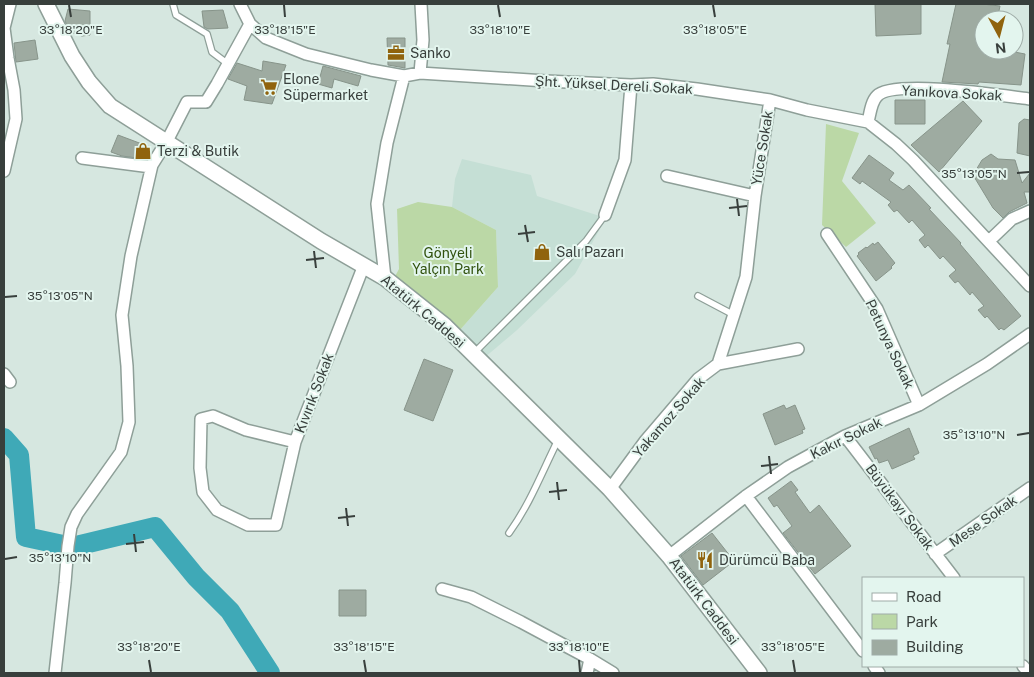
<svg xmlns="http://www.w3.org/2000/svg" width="1034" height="677" font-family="'Public Sans',sans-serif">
<rect width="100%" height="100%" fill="#d6e7e0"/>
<!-- built -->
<path fill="#c5dfd5" d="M462,159L531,175L537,196L606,218L575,274L517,330L484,358L459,331L498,287L496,230L452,207L455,179Z"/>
<!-- green -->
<path fill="#bbd8a6" d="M826,124L859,133L842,181L876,223L846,247L822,225Z
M418,202L452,207L496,230L498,287L459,331L392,282L399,269L397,209Z"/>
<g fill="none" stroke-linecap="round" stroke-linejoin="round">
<!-- river -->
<path stroke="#3fa9b7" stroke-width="20" d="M4,438L19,455L26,537L63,545
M76,546L155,527L196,577L230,611L270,673"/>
</g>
<!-- building -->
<path fill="#9eaba1" stroke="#87948a" d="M875,4H921V34L876,36Z
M956,4H982L1000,6L997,20H984V50H1004L1025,54L1021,85L979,82L978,84L942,82L950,44H947Z
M68,9L90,11V35L82,36L70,32L65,21Z
M223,10L228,28L208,29L204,27L202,11Z
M387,38H405V68L388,65Z
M35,40L38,59L16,62L14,43Z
M263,61L286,65L272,104L244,100L247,86L228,79L237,63L262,71Z
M323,66L361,76L358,86L334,79L332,88L318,84Z
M895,100H925V124H895Z
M963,101L982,121L939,172L911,145Z
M1024,119L1030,120V156L1017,153L1019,123Z
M118,135L150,147L145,159L122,156L111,152Z
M991,154L998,159L1015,160L1022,183L1030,173V192H1024L1027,203L1009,212L1003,218L993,208L973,175L982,160Z
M869,155L894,173L889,180L903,190L909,185L931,208L929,209L961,243L960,244L1021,316L1004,330L1001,328L999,330L987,316L985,318L978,310L984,306L972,292L970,295L958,281L955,283L949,276L956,270L943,256L940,259L928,245L925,248L919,240L925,235L912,220L909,223L897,210L894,212L888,205L891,202L862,181L860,184L852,178Z
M878,242L895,263L891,267L892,268L876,281L857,256L859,254L858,253L866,247L867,248L873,243L874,245Z
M424,359L453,370L433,421L404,410Z
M784,405L786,409L795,405L805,429L802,430L803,433L775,445L763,414Z
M909,428L919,453L913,456L915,459L892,469L888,460L879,463L877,458L875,459L869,447Z
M791,481L798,490L795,492L810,513L819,505L851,546L815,574L783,533L792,526L777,505L774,507L768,498Z
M712,533L734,561L703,585L681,556Z
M339,590H366V616H339Z"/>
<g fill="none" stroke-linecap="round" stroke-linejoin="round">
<!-- lane casing -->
<g stroke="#8e9f98" stroke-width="8">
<path id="lane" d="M173,4L176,15L207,34L212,52L228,64
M698,296L734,315
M474,353L586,241L605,215
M509,533C530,504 542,472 558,440"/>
</g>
<!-- street casing -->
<g stroke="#8e9f98" stroke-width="14">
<path id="street" d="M240,4L250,24L266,38L306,54L371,70L404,76L420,73L546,81L631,85L653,84L697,89L770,100L807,110L868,122L896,144L913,160L1030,286
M420,73L423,40L421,4
M868,122C870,114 871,102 877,96C892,79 1005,96 1030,99
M82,158L151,167
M4,171L16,119L14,90L8,58L4,28L10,4
M667,176L755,196
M605,215L625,160L631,85
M827,234L877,309L919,405
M989,241L1012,219L1030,211
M385,278L377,204L387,143L404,76
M718,364L746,277L755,196L770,100
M4,374L10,382
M845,436L954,578
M295,442L246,430L213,416L201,419L200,468L203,492L217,510L248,525H276L295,442L364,265
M610,489L646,440L698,379L718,364L798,349
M746,496L863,651
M935,554L1030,488
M669,556L746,496L788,467L845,436L919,405L987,364L1030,334
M442,589L471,597L521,622L590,659L613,673
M874,666L879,673
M1023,666L1029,673
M55,673L65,583L68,546L71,527L77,514L121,452L129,422L127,366L122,315L131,256L152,165L167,141L187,102H206L217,84L250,24
M587,673L590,659"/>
</g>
<!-- secondary casing -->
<g stroke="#8e9f98" stroke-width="18">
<path id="secondary" d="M46,4L72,56L89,82L110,106L321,241L385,278L444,325L610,489L669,556L759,673"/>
</g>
<!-- lane -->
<use href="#lane" stroke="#fff" stroke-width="5.5"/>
<!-- street -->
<use href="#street" stroke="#fff" stroke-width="11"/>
<!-- secondary -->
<use href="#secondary" stroke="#fff" stroke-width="15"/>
</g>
<!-- ticks -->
<path fill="none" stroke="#383f3c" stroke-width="2" d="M69,5L71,17M284,5L285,17M498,5L500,17M713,5L715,17M1017,173L1029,172M737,199L739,216M729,208L747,206M525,225L528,242M518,234L535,232M314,251L316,268M306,260L324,258M5,297L17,296M1017,435L1029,433M769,456L771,474M761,466L778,464M557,482L559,500M549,492L567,490M346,508L348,526M338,518L355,516M134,534L136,552M126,544L144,542M5,559L17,557M149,660L151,672M364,660L366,672M579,660L580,672M793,660L795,672"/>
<!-- icons -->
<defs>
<g id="office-bare" transform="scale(1.35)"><path d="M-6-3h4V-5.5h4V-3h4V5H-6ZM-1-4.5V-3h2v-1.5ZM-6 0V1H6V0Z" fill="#90630d" stroke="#e3f5ee" stroke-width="2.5" paint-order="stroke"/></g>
<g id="supermarket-bare" transform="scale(1.35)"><path d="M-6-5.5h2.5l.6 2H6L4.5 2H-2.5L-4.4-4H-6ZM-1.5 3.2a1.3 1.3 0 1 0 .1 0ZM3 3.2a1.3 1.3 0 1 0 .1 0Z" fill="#90630d" stroke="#e3f5ee" stroke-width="2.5" paint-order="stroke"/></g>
<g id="shop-bare" transform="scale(1.35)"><path d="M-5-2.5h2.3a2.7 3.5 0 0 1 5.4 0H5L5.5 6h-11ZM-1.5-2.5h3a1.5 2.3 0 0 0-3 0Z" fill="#90630d" stroke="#e3f5ee" stroke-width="2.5" paint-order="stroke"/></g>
<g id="restaurant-bare" transform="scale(1.35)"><path d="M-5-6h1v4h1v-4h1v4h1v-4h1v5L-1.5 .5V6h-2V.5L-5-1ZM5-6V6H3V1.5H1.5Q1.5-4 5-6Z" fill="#90630d" stroke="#e3f5ee" stroke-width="2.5" paint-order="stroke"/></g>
</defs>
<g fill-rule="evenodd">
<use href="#office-bare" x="396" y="53"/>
<use href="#supermarket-bare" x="269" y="87"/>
<use href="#shop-bare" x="143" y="151"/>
<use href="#shop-bare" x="542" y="252"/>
<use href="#restaurant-bare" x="705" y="560"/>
</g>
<g text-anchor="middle" stroke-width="4" stroke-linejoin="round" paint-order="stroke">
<!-- poi labels -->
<g font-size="14" fill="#383f3c" stroke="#e3f5ee" text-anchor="start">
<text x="410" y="58">Sanko</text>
<text x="283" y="84">Elone<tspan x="283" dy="16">Süpermarket</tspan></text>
<text x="157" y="156">Terzi &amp; Butik</text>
<text x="556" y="257">Salı Pazarı</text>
<text x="719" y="565">Dürümcü Baba</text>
</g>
<!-- street labels -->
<g font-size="14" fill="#383f3c" stroke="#e3f5ee">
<text transform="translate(614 85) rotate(3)" y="5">Şht. Yüksel Dereli Sokak</text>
<text transform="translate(952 93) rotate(3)" y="5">Yanıkova Sokak</text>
<text transform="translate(762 148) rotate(-81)" y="5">Yüce Sokak</text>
<text transform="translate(423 311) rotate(40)" y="5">Atatürk Caddesi</text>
<text transform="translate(890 344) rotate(65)" y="5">Petunya Sokak</text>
<text transform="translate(314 393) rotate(-69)" y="5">Kıvırık Sokak</text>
<text transform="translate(669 417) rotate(-49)" y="5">Yakamoz Sokak</text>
<text transform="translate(846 438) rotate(-26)" y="5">Kakır Sokak</text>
<text transform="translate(900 507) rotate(53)" y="5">Büyükayı Sokak</text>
<text transform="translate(983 521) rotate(-35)" y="5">Mese Sokak</text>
<text transform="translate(704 601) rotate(53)" y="5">Atatürk Caddesi</text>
</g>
<!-- park labels -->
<g font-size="14" fill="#31520e" stroke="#e3f5ee">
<text x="448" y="258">Gönyeli<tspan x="448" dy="16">Yalçın Park</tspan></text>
</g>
</g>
<g font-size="12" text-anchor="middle" fill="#383f3c" stroke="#e3f5ee" stroke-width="4" stroke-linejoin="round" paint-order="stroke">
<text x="71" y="34">33°18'20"E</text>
<text x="285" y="34">33°18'15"E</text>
<text x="500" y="34">33°18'10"E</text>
<text x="715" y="34">33°18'05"E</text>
<text x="974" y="178">35°13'05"N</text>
<text x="60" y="300">35°13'05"N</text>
<text x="974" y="439">35°13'10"N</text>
<text x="60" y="562">35°13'10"N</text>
<text x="149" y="651">33°18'20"E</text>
<text x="364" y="651">33°18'15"E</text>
<text x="579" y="651">33°18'10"E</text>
<text x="793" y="651">33°18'05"E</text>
</g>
<!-- border -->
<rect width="1034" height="677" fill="none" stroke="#383f3c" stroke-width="10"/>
<!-- legend -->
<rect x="862" y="577" width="162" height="90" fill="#e3f5ee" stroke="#9faca7"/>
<rect x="872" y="593" width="25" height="8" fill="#ffffff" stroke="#9faca7"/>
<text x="906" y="602" font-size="15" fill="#383f3c">Road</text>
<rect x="872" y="614" width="25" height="15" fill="#bbd8a6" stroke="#9faca7"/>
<text x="906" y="627" font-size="15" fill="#383f3c">Park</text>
<rect x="872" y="640" width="25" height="15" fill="#9eaba1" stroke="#9faca7"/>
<text x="906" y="652" font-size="15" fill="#383f3c">Building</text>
<!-- north arrow -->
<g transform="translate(999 35) rotate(173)"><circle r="24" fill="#e3f5ee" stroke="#9faca7"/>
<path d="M0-4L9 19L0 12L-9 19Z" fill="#90630d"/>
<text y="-8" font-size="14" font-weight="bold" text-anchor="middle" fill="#383f3c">N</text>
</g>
</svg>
